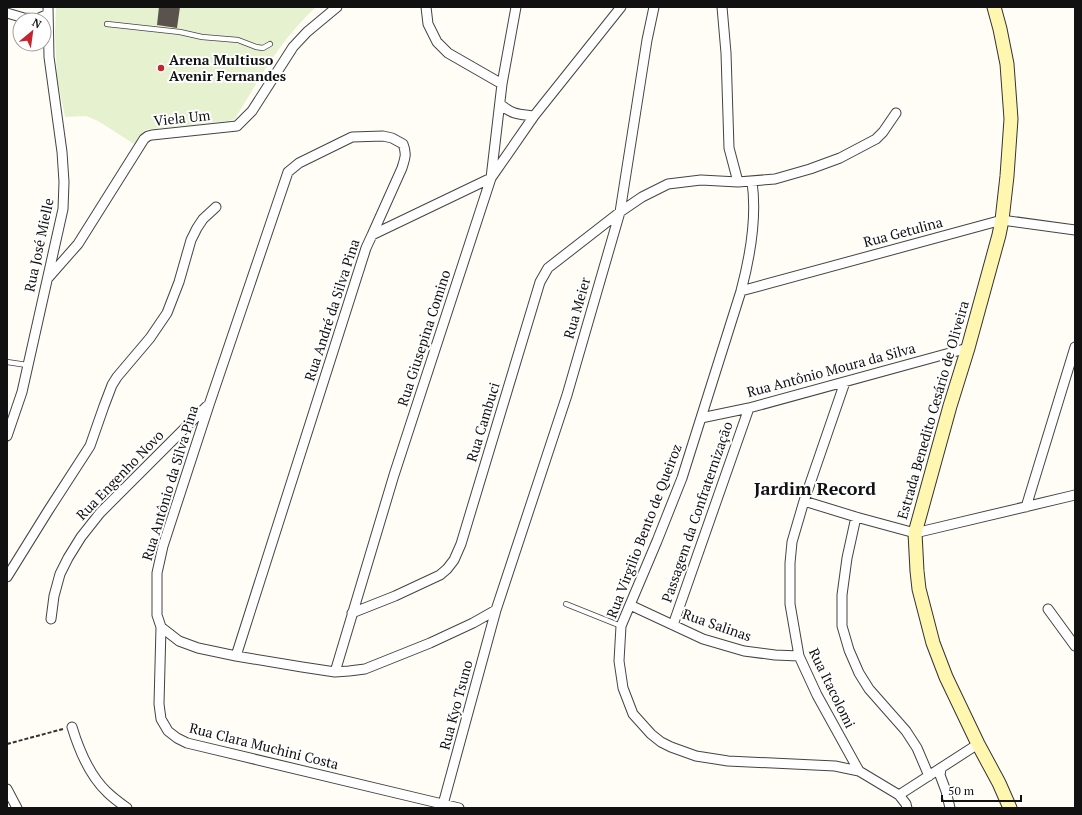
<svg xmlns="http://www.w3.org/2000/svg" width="1082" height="815" font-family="'PT Serif',serif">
<rect width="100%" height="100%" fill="#fffdf5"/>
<!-- pitch -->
<path fill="#e6f2cf" d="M56,7H316C281,39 259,79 235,119L228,121L152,129L145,130L134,144L98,121L86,116L65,117L57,78L55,33Z"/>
<!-- building -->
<path fill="#5a524d" d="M159,7H180L177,28L157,25Z"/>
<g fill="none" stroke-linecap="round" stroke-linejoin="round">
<!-- lane casing -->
<g stroke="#444" stroke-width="6">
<path id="lane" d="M107,24L180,32L202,37L238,40L256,47L263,48L270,44
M7,362L27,365
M566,604L621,626"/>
</g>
<!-- street casing -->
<g stroke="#444" stroke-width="11">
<path id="street" d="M426,7L428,24L437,42L448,53L502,84
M722,7L726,53L729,148L738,182
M7,13L24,18L37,19L48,14
M500,104C513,115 518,114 534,116
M752,182C757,216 750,257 741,291L682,478L657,541L621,626L619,661L623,688L633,714L651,734L661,742L671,747L696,756L728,761L835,766L859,771L899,795L906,804L907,808
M372,235L402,168C405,158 407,154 403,144L392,138L383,136L352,137L299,163L288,172L209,405L163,546L157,573V615L161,627L179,641L198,648L236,656L302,667L335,672L349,671L365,669L430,643L473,623L496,610
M48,278L78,244L144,139L148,136L152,135L237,126L252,111L293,47L307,32L337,7
M741,291L1002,220L1075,230
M845,382L804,501L792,542L790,563V604L799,656L817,695L859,771
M701,418L749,408L968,348
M7,436L22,392L63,209L64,182L62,152L49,57L48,7
M804,501L856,517L915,533L1075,495
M1026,507L1075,347
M856,517L847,558L842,595V626L849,650L859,673L869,689L906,731L917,748L929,776
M7,577L48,511L90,446L104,406L112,385L117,377L150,338L167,313L179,282L191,240L197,228L203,219L216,207
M630,605L703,639L744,651L775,655L799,656
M1048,609L1075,646
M352,613L395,596L440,575L447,569L454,560L461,544L540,282L548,268L620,212L642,197L668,184L701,180L738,182L775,179L810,169L840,158L876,139L883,132L896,113
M51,619L54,596L60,574L68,558L81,537L100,513L207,406
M673,625L749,408
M161,627L159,704L161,719L168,731L177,738L187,743L459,808
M236,656L366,248L372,235L491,178L534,116L621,7
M335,672L394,475L491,178L502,84L516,7
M72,727C79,750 89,775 107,792C113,798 120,803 127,808
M941,769L940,775L946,791L950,808
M7,789L17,808
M899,795L978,744
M442,808L496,610L567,395L620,212L647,40L654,7"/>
</g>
<!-- secondary casing -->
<g stroke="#333" stroke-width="15">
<path id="secondary" d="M994,7L1000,29L1007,64L1011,119L1007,176L1002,220L999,235L968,348L950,406L915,533L917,571L919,589L933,643L946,677L978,744L999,783L1010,808"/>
</g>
<!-- path -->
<path stroke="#333" stroke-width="2" stroke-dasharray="4 2" stroke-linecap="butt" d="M7,744L63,729"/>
<!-- lane -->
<use href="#lane" stroke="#fff" stroke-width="4.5"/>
<!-- street -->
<use href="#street" stroke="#fff" stroke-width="9"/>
<!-- secondary -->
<use href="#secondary" stroke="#fff6b0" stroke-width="13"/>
</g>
<!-- markers -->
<circle fill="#c4262e" stroke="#fff" stroke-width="1.5" cx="161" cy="68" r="4"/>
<g text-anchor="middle" stroke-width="4" stroke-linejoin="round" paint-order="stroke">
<!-- poi labels -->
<g font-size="14" font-weight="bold" fill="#111" stroke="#fff" text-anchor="start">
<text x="169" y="65">Arena Multiuso<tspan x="169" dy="16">Avenir Fernandes</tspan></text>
</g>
<!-- street labels -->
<g font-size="14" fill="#111" stroke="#fff">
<text transform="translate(182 118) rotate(-6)" y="5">Viela Um</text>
<text transform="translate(903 232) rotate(-15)" y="5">Rua Getulina</text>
<text transform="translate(39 245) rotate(-78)" y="5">Rua José Mielle</text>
<text transform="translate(577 308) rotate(-74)" y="5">Rua Meier</text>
<text transform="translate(332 310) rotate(-72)" y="5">Rua André da Silva Pina</text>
<text transform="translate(424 338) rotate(-72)" y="5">Rua Giusepina Comino</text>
<text transform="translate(831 370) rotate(-15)" y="5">Rua Antônio Moura da Silva</text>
<text transform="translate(933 410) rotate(-74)" y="5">Estrada Benedito Cesário de Oliveira</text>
<text transform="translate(483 422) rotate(-73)" y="5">Rua Cambuci</text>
<text transform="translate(120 475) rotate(-46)" y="5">Rua Engenho Novo</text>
<text transform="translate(170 483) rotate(-73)" y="5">Rua Antônio da Silva Pina</text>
<text transform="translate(697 512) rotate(-71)" y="5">Passagem da Confraternização</text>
<text transform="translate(644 531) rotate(-69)" y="5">Rua Virgilio Bento de Queiroz</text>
<text transform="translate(717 625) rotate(19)" y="5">Rua Salinas</text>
<text transform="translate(832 688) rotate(64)" y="5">Rua Itacolomi</text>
<text transform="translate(456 705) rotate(-75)" y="5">Rua Kyo Tsuno</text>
<text transform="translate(264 746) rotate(14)" y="5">Rua Clara Muchini Costa</text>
</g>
<!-- district labels -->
<g font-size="18" font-weight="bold" fill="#111" stroke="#fff">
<text x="815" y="495">Jardim Record</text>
</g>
</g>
<!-- border -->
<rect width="1082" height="815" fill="none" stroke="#111111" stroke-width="16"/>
<!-- north arrow -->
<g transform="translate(32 32) rotate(29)"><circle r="19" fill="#ffffff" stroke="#a0a0a0"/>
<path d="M0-3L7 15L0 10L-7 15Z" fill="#c4262e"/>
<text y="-6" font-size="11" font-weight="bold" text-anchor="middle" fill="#111111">N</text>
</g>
<!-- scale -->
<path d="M942 795v6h79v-6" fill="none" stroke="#111111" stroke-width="2"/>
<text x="948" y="795" font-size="12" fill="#111111" stroke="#ffffff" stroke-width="3" paint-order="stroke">50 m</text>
</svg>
